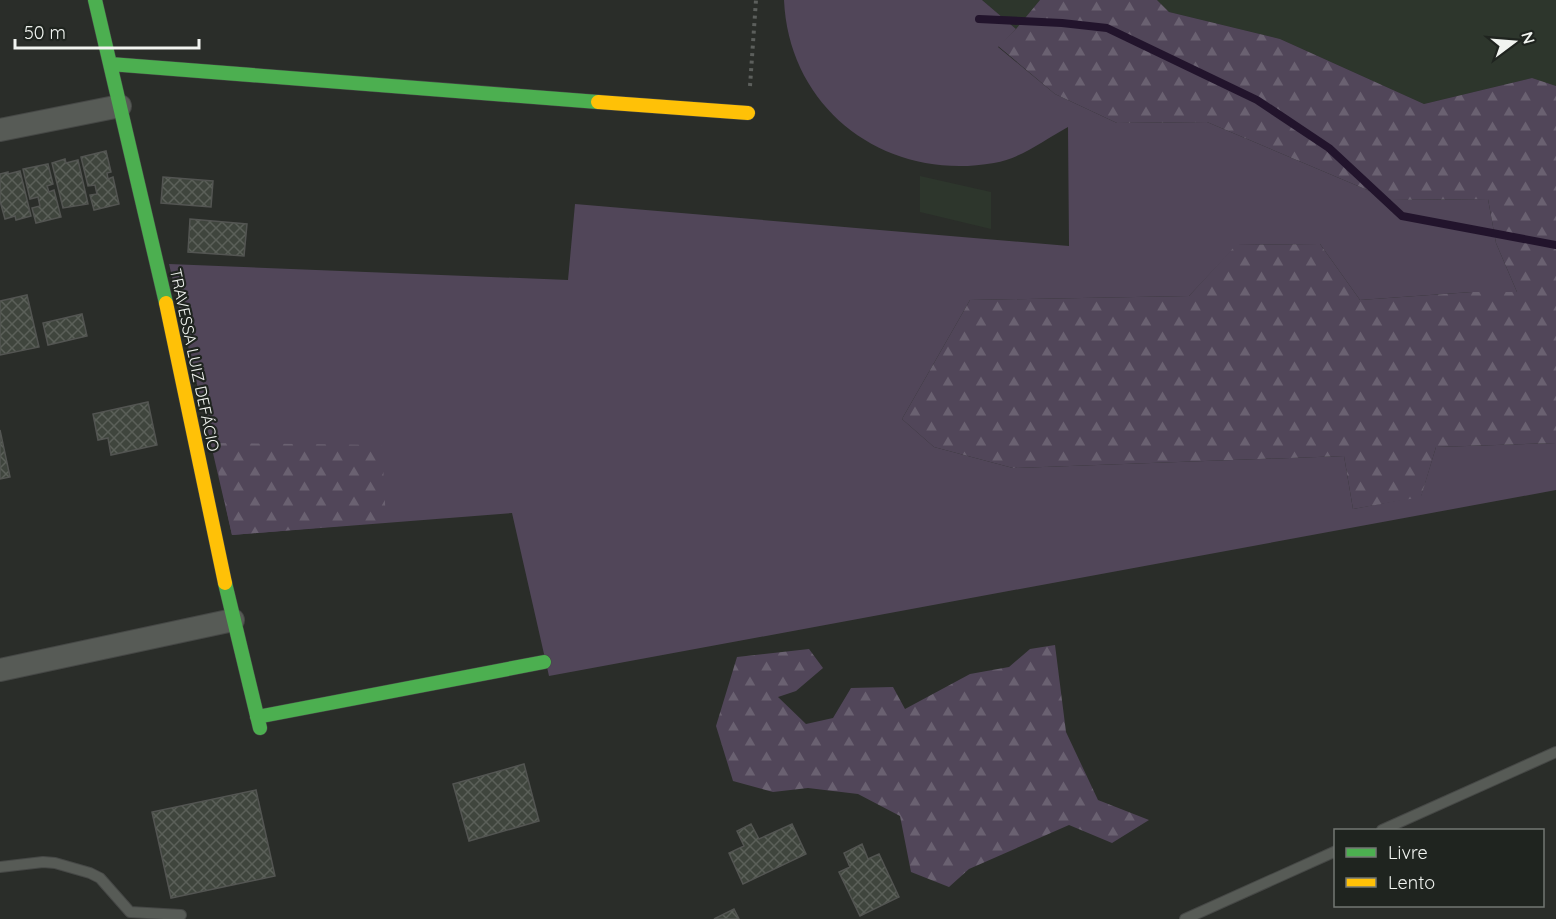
<svg xmlns="http://www.w3.org/2000/svg" width="1556" height="919" font-family="Quicksand,sans-serif">
<defs>
<pattern id="forest-firs" width="22" height="20" patternUnits="userSpaceOnUse" patternTransform="scale(1.5)"><rect width="22" height="20" fill="#514659"/><path d="M5 1l3.5 6h-7zM16 11l3.5 6h-7z" fill="#6a6171"/></pattern>
<pattern id="building-cross-hatch" width="8" height="8" patternUnits="userSpaceOnUse" patternTransform="scale(1.5)"><rect width="8" height="8" fill="#3f453d"/><path d="M0 0l8 8M0 8l8-8" fill="none" stroke="#5b6059"/></pattern>
</defs>
<rect width="100%" height="100%" fill="#2a2d29"/>
<!-- built -->
<path fill="#2d362c" d="M982,0H1040L1016,29Z
M1157,0H1556V86L1532,78L1424,104L1280,39L1169,12Z
M920,176L991,192V229L920,212Z"/>
<!-- green -->
<path fill="#514659" d="M784,0H982L1016,29L998,47L1055,94L1117,123L1207,122L1391,200L1488,199L1496,243L1517,292H1472L1360,300L1320,244L1237,245L1189,296L970,300L902,419L934,447L1013,468L1344,456L1353,509L1421,496L1436,447L1556,443V490L549,676L512,513L232,535L169,264L568,280L575,204L1069,246L1068,127C1044,140 1022,158 994,163C887,182 789,111 784,0Z"/>
<!-- forest -->
<path fill="url(#forest-firs)" d="M1040,0H1157L1169,12L1280,39L1424,104L1532,78L1556,86V443L1436,447L1421,497L1353,509L1344,456L1013,468L934,447L902,419L970,300L1189,296L1236,245L1320,244L1360,300L1472,292H1517L1496,243L1488,199L1391,200L1207,122L1117,123L1055,94L998,46L1016,29Z
M212,443L382,445L386,522L232,535Z
M1055,645L1066,732L1098,800L1149,820L1112,843L1069,825L969,869L949,887L911,872L900,816L858,794L808,788L773,792L733,781L716,726L737,657L809,649L823,668L796,691L778,697L806,724L833,718L851,688L893,687L905,709L970,674L1009,667L1030,649Z"/>
<g fill="none" stroke-linecap="round" stroke-linejoin="round">
<!-- stream -->
<path stroke="#22142c" stroke-width="8" d="M979,19L1062,23L1107,28L1257,100L1329,148L1402,216L1556,245"/>
</g>
<!-- building -->
<path fill="url(#building-cross-hatch)" stroke="#535552" stroke-width="1.5" d="M106,151L111,172L107,173L108,179L113,177L119,204L94,210L90,195L97,194L95,185L88,186L81,157Z
M65,159L66,163L78,160L88,204L63,208L52,163Z
M48,164L53,184L47,186L49,192L54,190L61,217L36,223L32,208L40,206L38,197L30,199L23,169Z
M20,171L31,216L16,220L15,216L5,219L0,201V174L8,172V174Z
M163,177L213,181L211,207L161,203Z
M190,219L247,224L244,256L188,252Z
M27,295L39,347L0,355V301Z
M82,314L87,336L48,345L43,323Z
M148,402L157,445L111,455L108,438L98,440L93,414Z
M0,430L10,477L0,479Z
M524,764L539,821L469,841L453,784Z
M256,790L275,876L171,898L152,812Z
M751,824L759,839L792,824L806,854L743,884L729,853L744,846L737,831Z
M862,844L868,859L879,854L899,897L860,916L839,872L850,867L844,853Z
M734,909L739,919H714Z"/>
<g fill="none" stroke-linecap="round" stroke-linejoin="round">
<!-- lane casing -->
<g stroke="#464846" stroke-width="12">
<path id="lane" d="M1382,830L1556,752
M0,867L43,862L55,863L90,873L100,878L130,912L181,915
M1185,919L1336,851"/>
</g>
<!-- street casing -->
<g stroke="#464846" stroke-width="24">
<path id="street" d="M0,130L120,106
M0,670L233,620"/>
</g>
<!-- fast casing -->
<g stroke="#464846" stroke-width="15">
<path id="fast" d="M95,0L166,303
M110,64L598,102
M225,583L260,728
M257,717L544,662"/>
</g>
<!-- slow casing -->
<g stroke="#464846" stroke-width="15">
<path id="slow" d="M598,102L748,113
M166,303L225,583"/>
</g>
<!-- path -->
<path stroke="#5c5f5c" stroke-width="4" stroke-dasharray="3 4.5" stroke-linecap="butt" d="M750,86L756,0"/>
<!-- lane -->
<use href="#lane" stroke="#575b56" stroke-width="10"/>
<!-- street -->
<use href="#street" stroke="#575b56" stroke-width="22"/>
<!-- fast -->
<use href="#fast" stroke="#4caf50" stroke-width="14"/>
<!-- slow -->
<use href="#slow" stroke="#ffc107" stroke-width="14"/>
</g>
<g text-anchor="middle" stroke-width="4.5" stroke-linejoin="round" paint-order="stroke">
<!-- street labels -->
<g font-size="16" fill="#f1f4f0" stroke="#1f241f">
<text transform="translate(195 360) rotate(78)" y="6">TRAVESSA LUIZ DEFÁCIO</text>
</g>
</g>
<!-- legend -->
<rect x="1334" y="829" width="210" height="78" fill="#1f241f" stroke="#737773" stroke-width="1.5"/>
<rect x="1346" y="848" width="30" height="9" fill="#4caf50" stroke="#737773" stroke-width="1.5"/>
<text x="1388" y="859" font-size="18" fill="#f1f4f0">Livre</text>
<rect x="1346" y="878" width="30" height="9" fill="#ffc107" stroke="#737773" stroke-width="1.5"/>
<text x="1388" y="889" font-size="18" fill="#f1f4f0">Lento</text>
<!-- north arrow -->
<g transform="translate(1514 42) rotate(74)" stroke="#1f241f" stroke-width="4.5" paint-order="stroke">
<path d="M0-4.5L10 22L0 15L-10 22Z" fill="#f1f4f0"/>
<text y="-9" font-size="16" font-weight="bold" text-anchor="middle" fill="#f1f4f0">N</text>
</g>
<!-- scale -->
<path d="M15 39v9h184v-9" fill="none" stroke="#f1f4f0" stroke-width="3"/>
<text x="24" y="39" font-size="18" fill="#f1f4f0" stroke="#1f241f" stroke-width="4.5" paint-order="stroke">50 m</text>
</svg>
